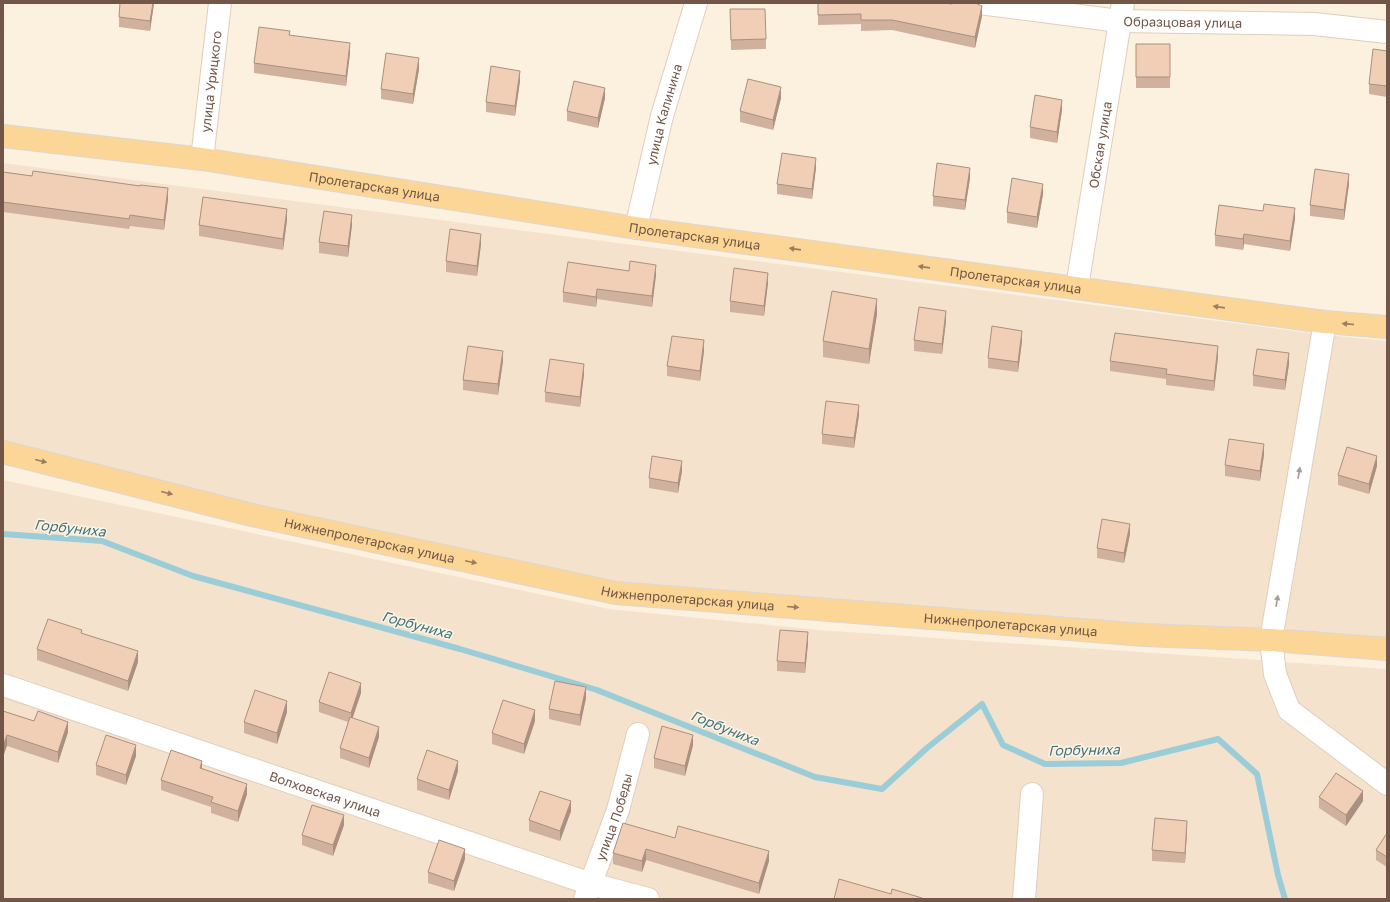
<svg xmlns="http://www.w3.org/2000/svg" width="1390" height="902" font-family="'Golos Text',sans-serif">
<rect width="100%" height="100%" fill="#fcf1df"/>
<!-- residential -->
<path fill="#f4e2cd" d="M3,163L1326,335L1387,341V644L654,592L256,517L3,445Z
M3,480L609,609L819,630L1387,669V899H3Z"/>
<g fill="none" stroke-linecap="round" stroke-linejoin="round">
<!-- stream -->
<path stroke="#9acdd7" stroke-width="6" d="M3,534L102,541L193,576L460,649L597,690L815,777L882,789L927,748L982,704L1003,745L1045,764L1121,763L1218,739L1257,774L1278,875L1285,899"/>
<!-- minor casing -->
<g stroke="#e0cdbb" stroke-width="24">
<g id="minor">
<path id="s1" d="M979,3L1119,21L1314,24L1387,32"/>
<path id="s2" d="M202,159L220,3"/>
<path id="s3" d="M636,228L662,116L696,3"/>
<path id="s4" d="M1077,287L1123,3"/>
<path d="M1325,322L1271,640L1275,674L1289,710L1387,784"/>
<path id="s5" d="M3,685L591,884L648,899"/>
<path id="s6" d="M585,899L618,810L638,734"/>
<path d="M1024,899L1032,794"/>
</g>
</g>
<!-- major casing -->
<g stroke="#ddd6d3" stroke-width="24">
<g id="major">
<path id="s7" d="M3,136L202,159L636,228L1325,322L1387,327"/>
<path id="s8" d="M3,452L252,515L616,593L1144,635L1271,640L1387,649"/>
</g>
</g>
<!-- minor -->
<use href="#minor" stroke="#fff" stroke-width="22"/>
<!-- major -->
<use href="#major" stroke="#fcd696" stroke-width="22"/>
</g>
<!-- wall -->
<path fill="#cfb19d" d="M154,3L150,31L119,27V17Z
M818,3L982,16L975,48L892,30L861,31V24L818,25Z
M730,9L766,39V49L731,50Z
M290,36L350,53L346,86L254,73V63Z
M1136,44H1170V88H1136Z
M1387,51V97L1369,94V84Z
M419,69L413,104L381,99V89Z
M520,81L515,116L486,112V102Z
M605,98L598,128L567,121V111Z
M781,98L773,130L740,122V111Z
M1062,110L1057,143L1030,138V127Z
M816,168L812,199L777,194V184Z
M3,172L168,199L164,230L130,226L129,229L3,212Z
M970,178L965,210L933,206V196Z
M1349,184L1344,220L1310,216V205Z
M1043,194L1037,228L1007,223V212Z
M1295,219L1290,251L1244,244L1243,250L1215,246V235Z
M287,220L283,250L199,236V225Z
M352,225L348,257L319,253V242Z
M481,244L477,276L446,272V261Z
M656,275L652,307L597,299L596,307L563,302V292Z
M768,283L764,316L730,312V301Z
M877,314L869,364L823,357V341Z
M946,321L942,354L914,351V340Z
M1022,341L1018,372L988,368V358Z
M704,351L700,381L667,376V366Z
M1218,357L1214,391L1166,385V379L1110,371V361Z
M503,361L498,395L463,390V380Z
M1289,364L1285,390L1253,386V375Z
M584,374L580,407L545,402V392Z
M859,415L854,448L822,444V434Z
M1264,455L1260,481L1225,476V465Z
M1377,466L1369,494L1338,485V475Z
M682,471L678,493L649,488V478Z
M1130,534L1124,563L1097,558V548Z
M82,633L138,662L128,691L37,660V649Z
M808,643L805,673L777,671V661Z
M361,693L352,718L379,737L369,768L340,758V748L348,722L319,712V702Z
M586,698L580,726L549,719V709Z
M3,711L68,732L58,763L7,746Z
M287,712L277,744L244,733V722Z
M535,721L524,754L492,744V733Z
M693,745L685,776L654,768V758Z
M136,756L126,785L96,775V765Z
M202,768L247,794L238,822L211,813V807L161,790V780Z
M458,771L449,800L417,790V779Z
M1319,797L1363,801L1346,826L1319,808Z
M571,811L560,841L529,831V820Z
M344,825L333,856L302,845V835Z
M1187,831L1185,863L1152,861V850Z
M1387,833V867L1376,860V850Z
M675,838L769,861L759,894L646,860L642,872L613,864V853Z
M465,859L454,891L428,883V872Z"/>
<!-- shaded-wall -->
<path fill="#a9907f" d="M153,3H154L150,31V21Z
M982,6V16L975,48V37Z
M350,43V53L346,86V76Z
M419,58V69L413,104V94Z
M520,71V81L515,116V106Z
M781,87V98L773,130V120Z
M605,88V98L598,128V118Z
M1062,100V110L1057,143V132Z
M816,158V168L812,199V189Z
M970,168V178L965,210V200Z
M1349,174V184L1344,220V210Z
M1043,184V194L1037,228V217Z
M168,188V199L164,230V220Z
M1295,208V219L1290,251V241Z
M287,209V220L283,250V239Z
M352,215V225L348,257V246Z
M481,234V244L477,276V266Z
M1244,234V244L1243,250V239Z
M656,265V275L652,307V296Z
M768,273V283L764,316V306Z
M597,289V299L596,307V297Z
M877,299V314L869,364V349Z
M946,311V321L942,354V344Z
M1022,331V341L1018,372V362Z
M704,340V351L700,381V371Z
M1218,346V357L1214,391V381Z
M503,351V361L498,395V384Z
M1289,353V364L1285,390V380Z
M584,364V374L580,407V397Z
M859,405V415L854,448V438Z
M1264,444V455L1260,481V471Z
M1377,456V466L1369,494V484Z
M682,461V471L678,493V483Z
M1130,524V534L1124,563V553Z
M808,632V643L805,673V663Z
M138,651V662L128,691V681Z
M361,683V693L351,723V713Z
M586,687V698L580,726V715Z
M287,701V712L277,744V733Z
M535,710V721L524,754V744Z
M68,722V732L58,763V752Z
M379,727V737L369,768V758Z
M7,735V746L3,757V746Z
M693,735V745L685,776V766Z
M136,745V756L126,785V775Z
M202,761V771L200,768Z
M458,761V771L449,800V790Z
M247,784V794L238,822V811Z
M1363,791V801L1346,826V815Z
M571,801V811L560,841V831Z
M344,815V825L333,856V845Z
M1187,821V831L1185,863V853Z
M465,849V859L454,891V881Z
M646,849V860L642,872V861Z
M769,851V861L759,894V883Z"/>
<!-- building -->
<path fill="#f1ceb6" stroke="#a9907f" d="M120,3H153L150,21L119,17Z
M818,3H945L952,4V3H975L982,6L975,37L892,20H861V14L818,15Z
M730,9H765L766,39L731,40Z
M259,27L290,31L289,35L350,43L346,76L254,63Z
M1136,44H1170V77H1136Z
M1373,49L1387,51V86L1369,84Z
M386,53L419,58L413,94L381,89Z
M491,66L520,71L515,106L486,102Z
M748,79L781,87L773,120L740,111Z
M574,81L605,88L598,118L567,111Z
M1035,95L1062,100L1057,132L1030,127Z
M782,153L816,158L812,189L777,184Z
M937,163L970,168L965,200L933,196Z
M1315,169L1349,174L1344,210L1310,205Z
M33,171L140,186V185L168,188L164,220L130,215L129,219L3,202V172L32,176Z
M1012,178L1043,184L1037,217L1007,212Z
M203,197L287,209L283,239L199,225Z
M1264,204L1295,208L1290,241L1244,234L1243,239L1215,235L1219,205L1263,211Z
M324,211L352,215L348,246L319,242Z
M450,229L481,234L477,266L446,261Z
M630,261L656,265L652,296L597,289L596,297L563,292L568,262L629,271Z
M734,268L768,273L764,306L730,301Z
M832,291L877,299L869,349L823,341Z
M919,307L946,311L942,344L914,340Z
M992,326L1022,331L1018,362L988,358Z
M1115,333L1218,346L1214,381L1166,374L1167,369L1110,361Z
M672,336L704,340L700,371L667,366Z
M468,346L503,351L498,384L463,380Z
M1257,349L1289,353L1285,380L1253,375Z
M550,359L584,364L580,397L545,392Z
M826,401L859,405L854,438L822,434Z
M1229,439L1264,444L1260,471L1225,465Z
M1347,447L1377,456L1369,484L1338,475Z
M652,456L682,461L678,483L649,478Z
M1102,519L1130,524L1124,553L1097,548Z
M48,619L82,630L81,633L138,651L128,681L37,649Z
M780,630L808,632L805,663L777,661Z
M329,672L361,683L351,713L319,702Z
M555,681L586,687L580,715L549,709Z
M255,690L287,701L277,733L244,722Z
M503,700L535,710L524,744L492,733Z
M3,711L34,721L38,711L68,722L58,752L7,735L3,746Z
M350,717L379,727L369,758L340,748Z
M662,726L693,735L685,766L654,758Z
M106,735L136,745L126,775L96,765Z
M171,750L202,761L200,768L247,784L238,811L211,802L213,797L161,780Z
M427,750L458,761L449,790L417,779Z
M1336,773L1363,791L1346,815L1319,797Z
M540,791L571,801L560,831L529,820Z
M312,805L344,815L333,845L302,835Z
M1155,818L1187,821L1185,853L1152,850Z
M623,823L675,838L678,826L769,851L759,883L646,849L642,861L613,853Z
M1387,833V857L1376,850Z
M439,840L465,849L454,881L428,872Z
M839,879L891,894L892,889L922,898V899H834Z"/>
<!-- one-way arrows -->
<defs><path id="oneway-solid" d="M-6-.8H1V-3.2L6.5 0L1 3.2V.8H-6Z"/></defs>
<g fill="#9b7c5f">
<use href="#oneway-solid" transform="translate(795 249) rotate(-172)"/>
<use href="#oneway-solid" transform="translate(924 267) rotate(-172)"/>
<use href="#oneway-solid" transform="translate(1219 307) rotate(-172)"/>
<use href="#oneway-solid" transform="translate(1348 324) rotate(-175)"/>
<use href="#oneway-solid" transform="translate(41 461) rotate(14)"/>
<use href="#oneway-solid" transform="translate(167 493) rotate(14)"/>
<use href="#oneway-solid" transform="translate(471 562) rotate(12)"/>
<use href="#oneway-solid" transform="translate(793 607) rotate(5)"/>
</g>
<g fill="#aa9a91">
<use href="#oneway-solid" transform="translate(1299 473) rotate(-80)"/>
<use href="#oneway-solid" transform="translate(1277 601) rotate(-80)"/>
</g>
<g text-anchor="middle" stroke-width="3" stroke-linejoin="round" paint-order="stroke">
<!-- street labels -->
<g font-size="13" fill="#725647" stroke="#fff5e5">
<text dy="5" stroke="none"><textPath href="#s1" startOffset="205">Образцовая улица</textPath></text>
<text dy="5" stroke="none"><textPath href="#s2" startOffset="78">улица Урицкого</textPath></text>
<text dy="5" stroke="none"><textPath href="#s3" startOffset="117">улица Калинина</textPath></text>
<text dy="5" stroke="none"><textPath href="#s4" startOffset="144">Обская улица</textPath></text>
<text dy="5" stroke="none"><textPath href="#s7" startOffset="375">Пролетарская улица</textPath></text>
<text dy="5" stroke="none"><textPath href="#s7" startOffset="699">Пролетарская улица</textPath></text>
<text dy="5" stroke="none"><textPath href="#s7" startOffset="1023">Пролетарская улица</textPath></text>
<text dy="5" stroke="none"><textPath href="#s8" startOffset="377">Нижнепролетарская улица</textPath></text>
<text dy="5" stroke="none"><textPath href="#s8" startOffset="701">Нижнепролетарская улица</textPath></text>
<text dy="5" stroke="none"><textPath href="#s8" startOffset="1025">Нижнепролетарская улица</textPath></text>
<text dy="5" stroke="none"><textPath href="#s5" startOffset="340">Волховская улица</textPath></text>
<text dy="5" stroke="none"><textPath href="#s6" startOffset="87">улица Победы</textPath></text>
</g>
<!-- water labels -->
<g font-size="14" font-style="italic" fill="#3e747f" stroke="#fff5e5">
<text transform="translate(70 528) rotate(6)" y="5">Горбуниха</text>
<text transform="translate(417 625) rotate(15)" y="5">Горбуниха</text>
<text transform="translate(725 728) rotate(22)" y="5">Горбуниха</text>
<text transform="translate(1084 750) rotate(-1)" y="5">Горбуниха</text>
</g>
</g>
<!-- border -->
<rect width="1390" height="902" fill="none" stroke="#725647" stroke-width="8"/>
</svg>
